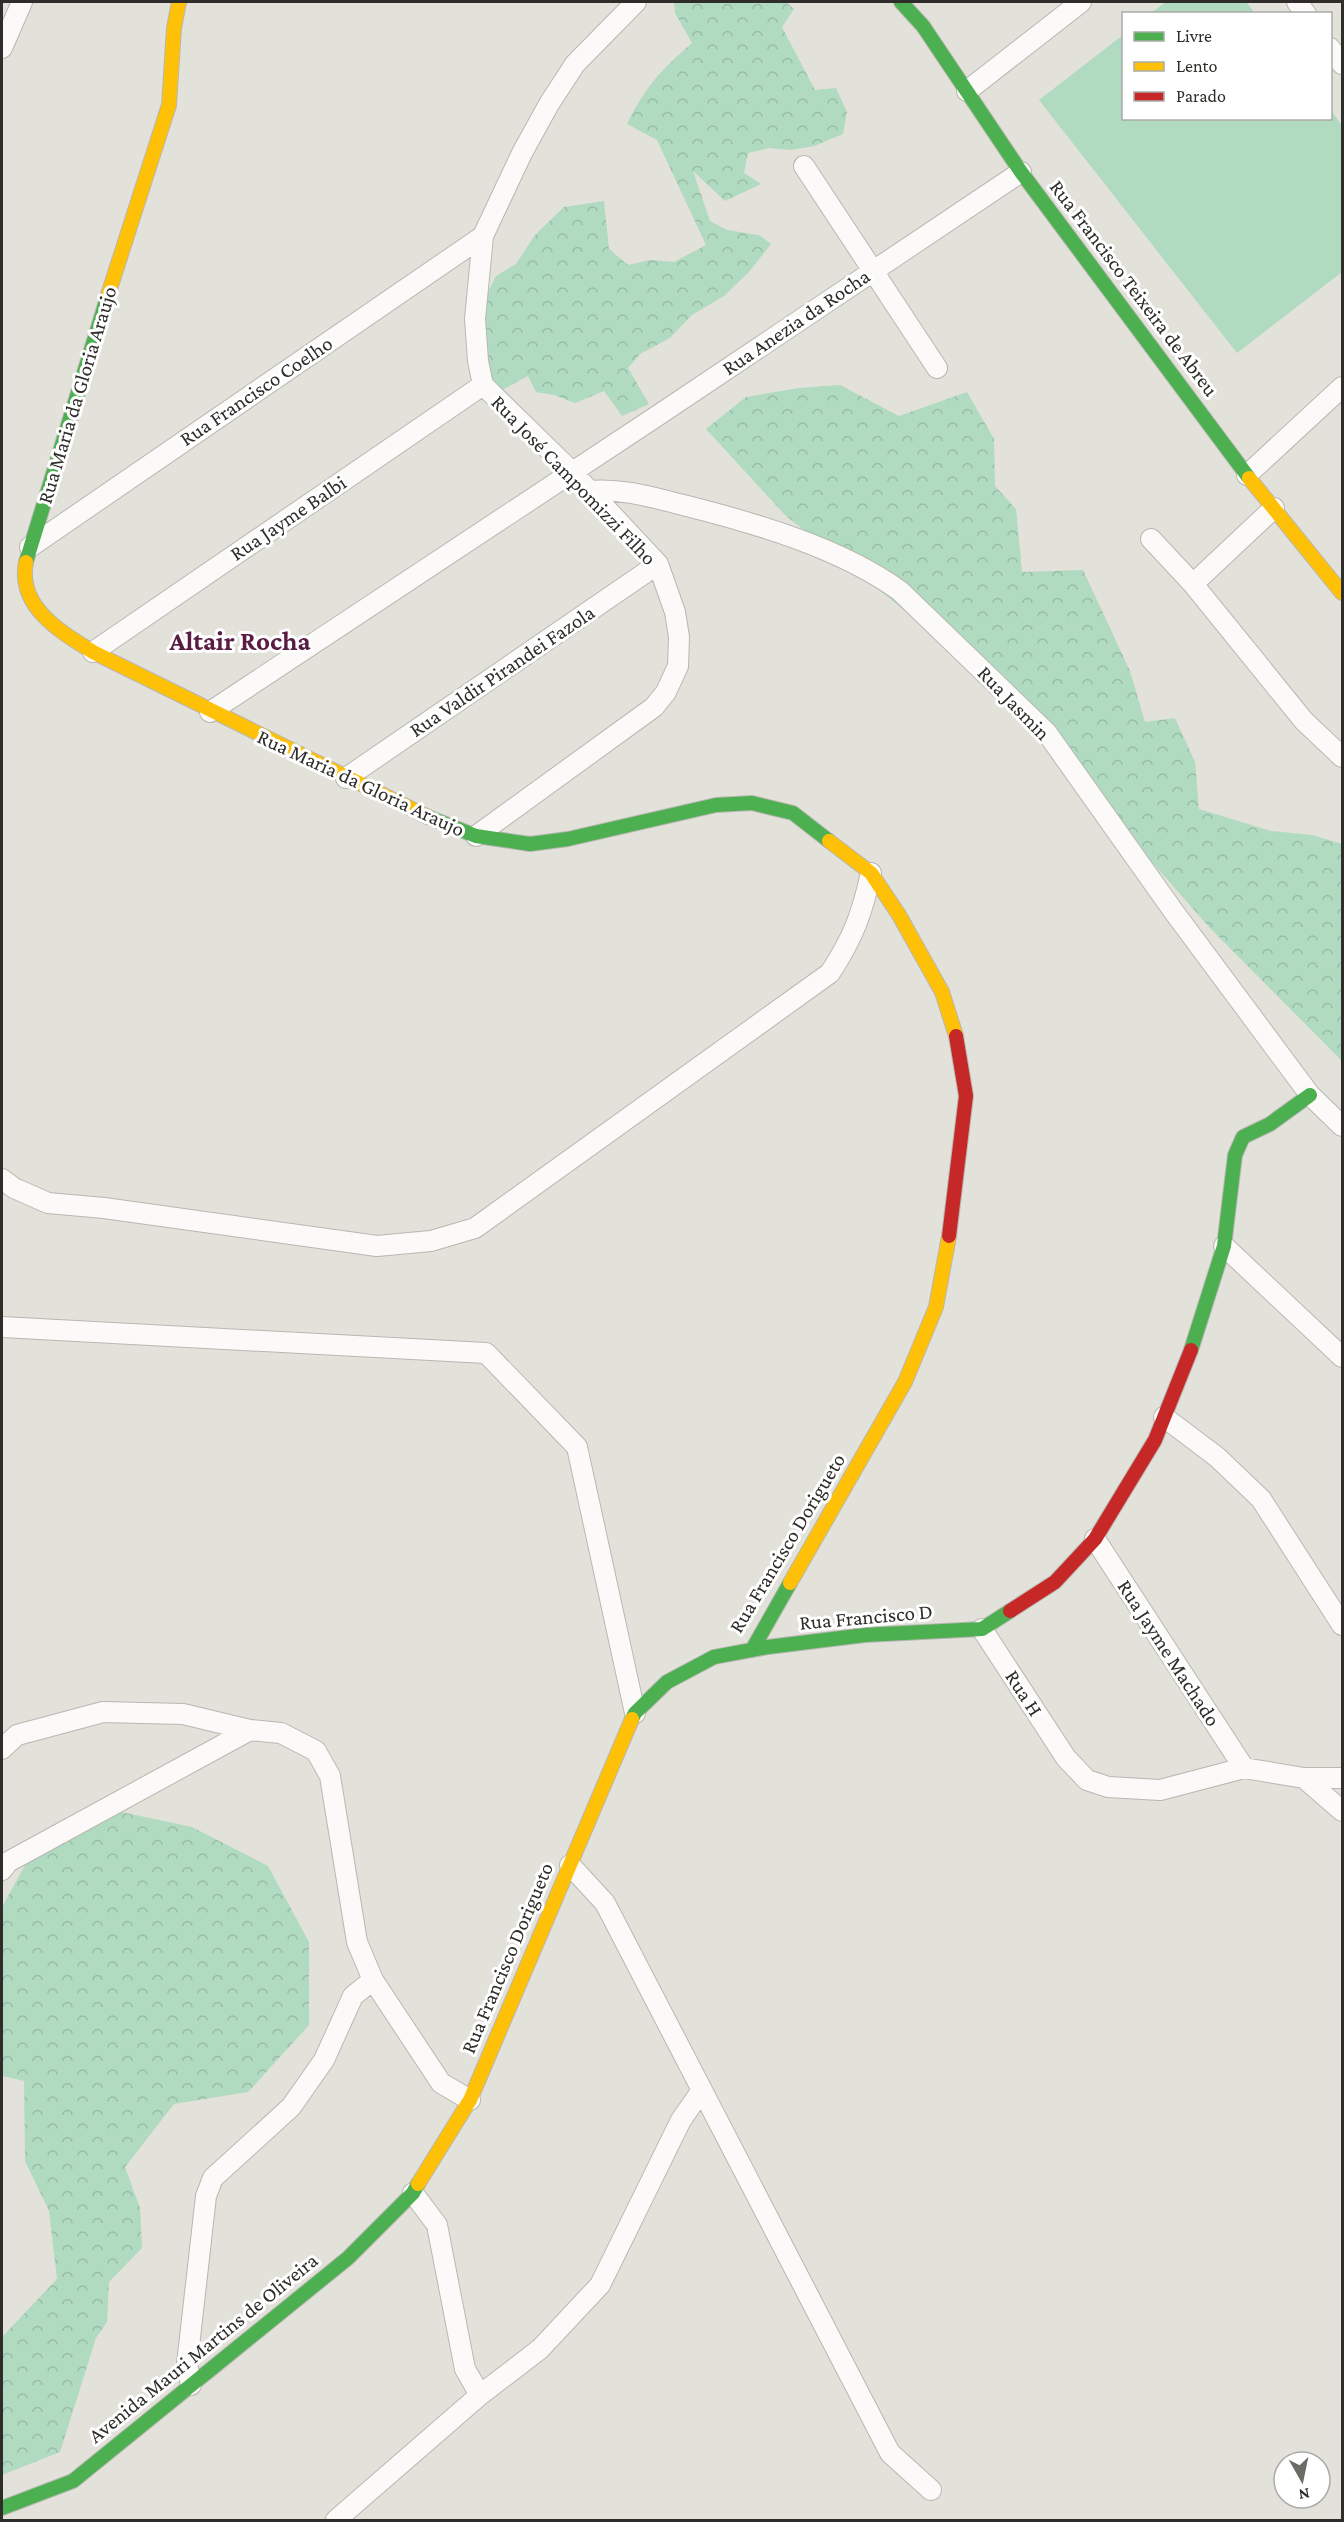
<svg xmlns="http://www.w3.org/2000/svg" width="1344" height="2522" font-family="'Crimson Pro',serif">
<defs>
<pattern id="forest-crowns" width="20" height="18" patternUnits="userSpaceOnUse" patternTransform="scale(1.5)"><rect width="20" height="18" fill="#b0dbc0"/><path d="M2 6a3 3 0 1 1 6 0M12 15a3 3 0 1 1 6 0" fill="none" stroke="#98bca5"/></pattern>
</defs>
<rect width="100%" height="100%" fill="#e2e1da"/>
<!-- forest -->
<path fill="url(#forest-crowns)" d="M674,2H786L794,9L782,27L815,90L836,88L847,112L843,134L814,146L791,150L769,148L748,153L744,173L761,184L725,201L693,171L710,221L727,230L759,235L771,244L748,273L724,296L692,315L670,338L640,354L628,368L649,404L622,416L604,391L575,403L554,395L536,392L528,376L493,395L475,319L496,276L516,264L535,235L564,207L604,201L609,249L628,265L650,260L674,262L706,245L657,140L627,124C646,86 660,71 692,43L675,13Z
M840,385L899,416L967,392L994,439L995,486L1016,509L1022,572L1083,570L1130,671L1145,722L1175,718L1195,762L1199,809L1271,831L1312,835L1342,844V1061L1209,927L992,680L785,515L706,429L746,397L799,388Z
M107,1809L192,1827L268,1866L309,1942V2025L248,2092L174,2104L125,2167L140,2208L142,2248L109,2282L107,2322L96,2338L60,2452L2,2475V2337L57,2279L49,2211L25,2161L24,2081L2,2076V1907L39,1840Z"/>
<!-- pitch -->
<path fill="#b0dbc0" d="M1166,2H1246L1255,13H1151Z
M1123,35L1124,118H1330L1331,110L1342,126V272L1237,353L1039,100Z"/>
<g fill="none" stroke-linecap="round" stroke-linejoin="round">
<!-- street casing -->
<g stroke="#b8b7b2" stroke-width="22">
<path id="street" d="M1297,2L1306,14
M2,48L22,2
M1330,48L1342,64
M967,91L1081,2
M804,166L937,368
M1247,475L1342,387
M588,491C622,488 651,497 683,505C755,523 841,548 900,591L1047,733L1174,912L1310,1095L1342,1126
M1151,539L1193,584L1304,721L1342,757
M30,547L483,236
M1193,584L1274,508
M93,652L483,385
M210,712L660,414L1021,172
M346,778L658,564
M476,836L654,707L666,692L678,666L679,637L675,612L658,564L571,471L483,385L478,361L475,319L483,236L522,153L549,104L575,64L636,2
M2,1179L14,1188L48,1203L104,1208L377,1246L431,1241L475,1228L830,973C853,938 862,914 871,873
M1224,1246L1342,1357
M2,1327L486,1353L577,1447L635,1713
M1164,1417L1217,1457L1261,1499L1342,1625
M1095,1539L1244,1768
M982,1629L1066,1758L1087,1780L1108,1787L1160,1790L1244,1768L1304,1778H1342
M2,1749L17,1735L103,1712L183,1714L250,1730L281,1733L316,1751L330,1776L357,1942L373,1980L441,2083L470,2100
M1304,1778L1342,1811
M570,1865L605,1903L890,2453L931,2490
M2,1870L8,1862L250,1730
M413,2193L437,2225L465,2369L480,2395
M191,2385L187,2364L206,2196L213,2178L291,2107L324,2060L353,1996L373,1980
M336,2520L480,2395L540,2349L600,2285L681,2120L702,2090"/>
</g>
<!-- fast casing -->
<g stroke="#b8b7b2" stroke-width="16">
<path id="fast" d="M901,2L923,26L1021,172L1249,478
M26,562L108,295
M428,817L476,836L530,844L568,839L716,805L752,803L793,813L829,841
M1191,1350L1224,1246L1235,1155L1243,1137L1270,1124L1310,1095
M752,1650L790,1583
M632,1719L635,1713L667,1682L714,1657L768,1647L865,1635L982,1629L1010,1611
M2,2508L73,2481L348,2258L413,2193L418,2184"/>
</g>
<!-- slow casing -->
<g stroke="#b8b7b2" stroke-width="16">
<path id="slow" d="M108,295L169,105L174,28L179,2
M1249,478L1342,593
M26,562C17,607 61,632 93,652L428,817
M829,841L871,873L899,915L942,992L956,1036
M790,1583L905,1382L936,1307L949,1236
M418,2184L470,2100L632,1719"/>
</g>
<!-- jam casing -->
<g stroke="#b8b7b2" stroke-width="16">
<path id="jam" d="M949,1236L966,1096L956,1036
M1010,1611L1055,1582L1095,1539L1155,1440L1191,1350"/>
</g>
<!-- street -->
<use href="#street" stroke="#fbfaf9" stroke-width="20"/>
<!-- fast -->
<use href="#fast" stroke="#4caf50" stroke-width="14"/>
<!-- slow -->
<use href="#slow" stroke="#ffc107" stroke-width="14"/>
<!-- jam -->
<use href="#jam" stroke="#c62828" stroke-width="14"/>
</g>
<g text-anchor="middle" stroke-width="6" stroke-linejoin="round" paint-order="stroke">
<!-- street labels -->
<g font-size="21" fill="#2e2d29" stroke="#fff">
<text transform="translate(1134 288) rotate(53)" y="7">Rua Francisco Teixeira de Abreu</text>
<text transform="translate(796 322) rotate(-34)" y="7">Rua Anezia da Rocha</text>
<text transform="translate(256 391) rotate(-34)" y="7">Rua Francisco Coelho</text>
<text transform="translate(77 395) rotate(-73)" y="7">Rua Maria da Gloria Araujo</text>
<text transform="translate(574 480) rotate(46)" y="7">Rua José Campomizzi Filho</text>
<text transform="translate(288 518) rotate(-34)" y="7">Rua Jayme Balbi</text>
<text transform="translate(502 671) rotate(-34)" y="7">Rua Valdir Pirandei Fazola</text>
<text transform="translate(1014 703) rotate(46)" y="7">Rua Jasmin</text>
<text transform="translate(361 783) rotate(25)" y="7">Rua Maria da Gloria Araujo</text>
<text transform="translate(787 1543) rotate(-59)" y="7">Rua Francisco Dorigueto</text>
<text transform="translate(866 1617) rotate(-5)" y="7">Rua Francisco D</text>
<text transform="translate(1169 1653) rotate(57)" y="7">Rua Jayme Machado</text>
<text transform="translate(1024 1693) rotate(57)" y="7">Rua H</text>
<text transform="translate(507 1958) rotate(-67)" y="7">Rua Francisco Dorigueto</text>
<text transform="translate(203 2348) rotate(-39)" y="7">Avenida Mauri Martins de Oliveira</text>
</g>
<!-- district labels -->
<g font-size="27" font-weight="bold" fill="#591d43" stroke="#fff">
<text x="240" y="650">Altair Rocha</text>
</g>
</g>
<!-- border -->
<rect width="1344" height="2522" fill="none" stroke="#2e2d29" stroke-width="6"/>
<!-- legend -->
<rect x="1122" y="12" width="210" height="108" fill="#ffffff" stroke="#ababa9" stroke-width="1.5"/>
<rect x="1134" y="32" width="30" height="9" fill="#4caf50" stroke="#ababa9" stroke-width="1.5"/>
<text x="1176" y="42" font-size="18" fill="#2e2d29">Livre</text>
<rect x="1134" y="62" width="30" height="9" fill="#ffc107" stroke="#ababa9" stroke-width="1.5"/>
<text x="1176" y="72" font-size="18" fill="#2e2d29">Lento</text>
<rect x="1134" y="92" width="30" height="9" fill="#c62828" stroke="#ababa9" stroke-width="1.5"/>
<text x="1176" y="102" font-size="18" fill="#2e2d29">Parado</text>
<!-- north arrow -->
<g transform="translate(1302 2480) rotate(171)"><circle r="28" fill="#ffffff" stroke="#ababa9" stroke-width="1.5"/>
<path d="M0-4.5L10 22L0 15L-10 22Z" fill="#6d6c67"/>
<text y="-9" font-size="16" font-weight="bold" text-anchor="middle" fill="#2e2d29">N</text>
</g>
</svg>
